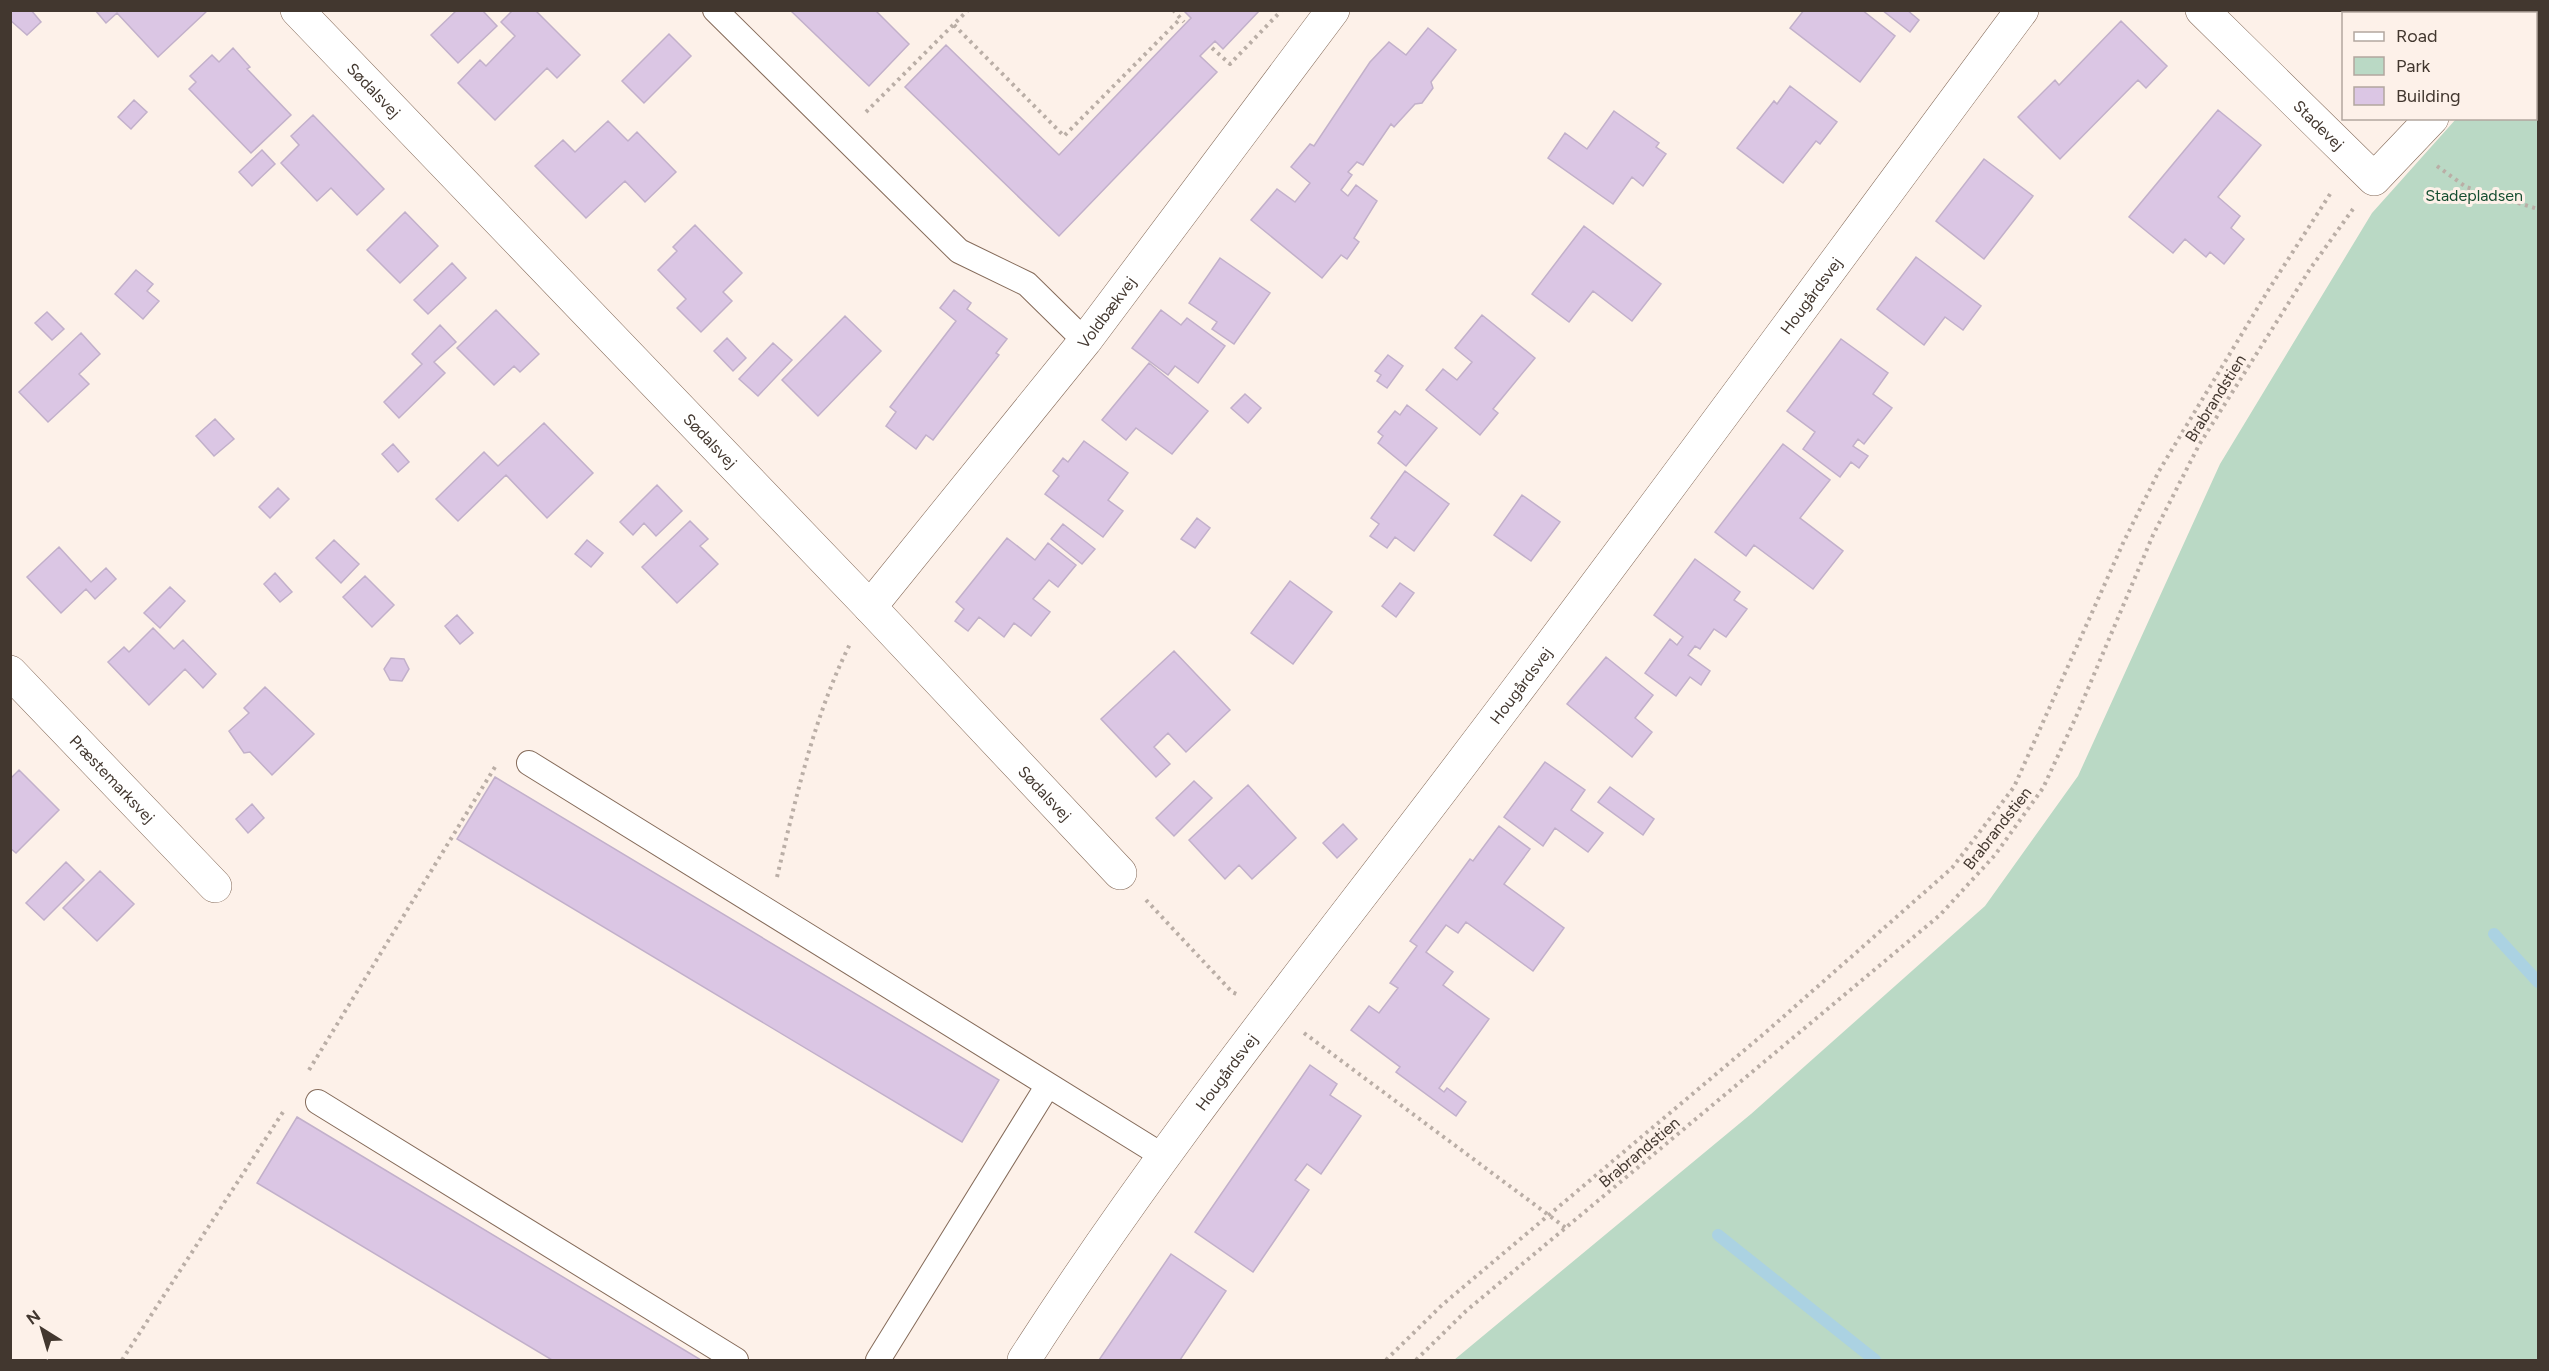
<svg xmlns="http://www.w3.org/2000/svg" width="2549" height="1371" font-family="Figtree,sans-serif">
<rect width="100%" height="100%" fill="#fdf1e9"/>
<!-- green -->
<path fill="#bad9c5" d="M2538,36V1360H1454L1751,1114L1985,906L2078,776L2220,464L2372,213L2456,119L2536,118V39Z"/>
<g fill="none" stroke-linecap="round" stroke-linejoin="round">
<!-- stream -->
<path stroke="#abd2e2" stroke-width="12" d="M2494,934L2538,982
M1718,1235L1875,1360"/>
</g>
<!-- building -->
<path fill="#dbc6e4" stroke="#c2b0ca" stroke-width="1.5" d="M10,10H31L41,22L27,35L10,20Z
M95,10H208L158,57L117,13L106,23Z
M457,10H482L497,26L458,63L431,35Z
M513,10H535L580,55L557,78L547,68L495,120L458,83L480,60L486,66L515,36L501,22Z
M790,10H875L909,44L869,86Z
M1183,10H1260L1223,49L1215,41L1200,56L1217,72L1059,236L905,87L946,45L1059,155L1191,18Z
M1804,10H1862L1895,36L1860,82L1790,28Z
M1882,10H1907L1919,20L1910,32Z
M2121,21L2167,66L2146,88L2138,80L2060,159L2018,117L2055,80L2059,85Z
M1428,28L1456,50L1431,82L1433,88L1422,103L1415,104L1394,127L1391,124L1363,165L1357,162L1348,172L1352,175L1341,190L1348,196L1356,185L1377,201L1354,238L1359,242L1347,259L1341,255L1322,278L1251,220L1277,189L1295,202L1310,183L1291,167L1310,144L1314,146L1370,62L1389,42L1406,55Z
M669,34L691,56L644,103L622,81Z
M233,48L250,67L247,69L291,115L251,153L189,89L196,82L190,76L212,55L219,62Z
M1790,86L1837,122L1820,144L1816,141L1783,183L1737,148L1774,101L1777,104Z
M134,100L147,112L131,129L118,117Z
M2218,110L2261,145L2218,197L2240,216L2231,228L2244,239L2224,264L2210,252L2206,257L2185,239L2173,253L2129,217Z
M1614,111L1659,143L1656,147L1666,154L1643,186L1632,177L1613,204L1548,158L1565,133L1587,149Z
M313,115L384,189L357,215L331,188L317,201L281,163L299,145L291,136Z
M608,121L628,141L637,132L676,172L645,202L625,181L586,218L535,166L563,140L575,152Z
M262,150L275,164L252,186L239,172Z
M1984,159L2033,196L1984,259L1936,221Z
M405,212L438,246L400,283L367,250Z
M695,225L742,273L723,292L732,301L701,332L677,308L686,299L658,270L677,251L673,247Z
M1584,226L1661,284L1632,321L1593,291L1569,322L1532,294Z
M1916,257L1981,306L1963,330L1945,317L1924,345L1877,309Z
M1220,258L1270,293L1234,344L1212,329L1217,322L1189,303Z
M452,263L466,278L428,314L414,300Z
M136,270L153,284L147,291L159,301L143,319L115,294Z
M954,290L971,303L967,309L1007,339L996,353L999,355L933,440L926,435L916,449L886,426L896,412L890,407L956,321L940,308Z
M496,310L539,354L520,372L514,366L494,385L457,348Z
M1161,310L1181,325L1187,318L1225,346L1198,383L1175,366L1168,375L1132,348Z
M47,312L64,329L52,340L35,323Z
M1482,315L1535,358L1493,409L1498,413L1480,435L1426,390L1443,369L1457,380L1472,362L1455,348Z
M845,316L881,351L818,416L782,380Z
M440,325L456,342L434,362L445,373L399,418L384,402L422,364L412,354Z
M81,333L100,354L79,374L89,384L48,422L19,392Z
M727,338L746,358L733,371L714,351Z
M1841,339L1888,373L1873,394L1892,408L1864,444L1858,439L1853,446L1868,456L1859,468L1851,462L1840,477L1803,449L1815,432L1787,411Z
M773,343L792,360L758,396L739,379Z
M1388,355L1403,366L1387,388L1377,381L1381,375L1375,371Z
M1149,363L1208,411L1172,454L1136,428L1126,440L1102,420Z
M1245,394L1261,408L1248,423L1231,408Z
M1407,405L1437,428L1406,466L1378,443L1383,436L1378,432L1395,411L1400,415Z
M215,419L234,439L214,456L196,436Z
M544,423L593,473L547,518L506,475L458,521L436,499L484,452L498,466Z
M1084,441L1128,473L1108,500L1123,511L1103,537L1045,494L1059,476L1053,471L1063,458L1068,462Z
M393,444L409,462L398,472L382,454Z
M1783,444L1830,480L1800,518L1843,551L1813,589L1754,545L1746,556L1715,532Z
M1405,471L1449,504L1414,551L1395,537L1387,548L1370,536L1379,524L1371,518Z
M657,485L682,511L656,536L644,523L633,535L620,522Z
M278,488L289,499L270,518L259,507Z
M1522,495L1560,522L1531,561L1494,535Z
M1197,518L1210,528L1195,548L1181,539Z
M690,521L708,539L700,546L718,564L677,603L642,567Z
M1063,524L1095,549L1082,564L1051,539Z
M1007,538L1035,560L1048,543L1076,565L1058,587L1049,580L1033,599L1050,612L1031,636L1014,623L1004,637L979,617L968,631L955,621L964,609L956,602Z
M334,540L359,564L341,583L316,558Z
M587,540L603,553L591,567L575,554Z
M59,547L91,582L106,568L116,579L95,599L86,589L61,613L27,577Z
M1695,559L1740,592L1734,600L1747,609L1726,637L1714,629L1700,649L1695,646L1688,655L1710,671L1701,685L1690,677L1676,696L1645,673L1670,639L1677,645L1683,637L1654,615Z
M275,573L292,592L280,602L264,584Z
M365,576L394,605L372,627L343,597Z
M1290,581L1332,612L1293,664L1251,633Z
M1400,583L1414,593L1396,617L1382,606Z
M170,587L185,601L160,628L144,613Z
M457,615L473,633L460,644L445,626Z
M153,628L174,649L183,640L216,674L203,688L185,669L149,705L108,662L124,647L129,652Z
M1174,651L1230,710L1186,752L1168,733L1154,747L1170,764L1156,777L1101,719Z
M1606,657L1653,695L1635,718L1652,732L1632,757L1567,704Z
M391,658L404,659L409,669L402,681L390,680L384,669Z
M265,687L314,734L272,775L250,752L244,753L229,731L249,713L244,708Z
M1545,762L1585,790L1571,810L1603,833L1588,852L1555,828L1543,846L1504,817Z
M19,770L59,810L16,853L10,848V779Z
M495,777L999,1080L962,1142L457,839Z
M1194,781L1212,798L1174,836L1156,818Z
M1248,785L1296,838L1252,879L1239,865L1225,879L1189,840Z
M1610,787L1654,819L1643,835L1598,802Z
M252,804L264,818L248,833L236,819Z
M1343,824L1357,839L1337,858L1323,843Z
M1499,826L1530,849L1504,884L1564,928L1533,971L1466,922L1458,933L1446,925L1426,952L1453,972L1443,985L1489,1019L1439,1088L1444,1092L1447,1088L1466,1102L1456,1116L1396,1072L1400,1067L1351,1030L1369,1006L1379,1013L1398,988L1390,983L1417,946L1410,941L1470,859L1473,861Z
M66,862L84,880L44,920L26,903Z
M100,871L134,904L97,941L63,908Z
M1310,1065L1337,1084L1330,1095L1361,1116L1321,1174L1307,1164L1295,1180L1309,1190L1253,1272L1195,1232Z
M297,1117L701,1360H552L257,1183Z
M1171,1254L1226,1291L1180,1360H1099Z"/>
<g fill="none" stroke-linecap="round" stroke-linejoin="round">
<!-- lane casing -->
<g stroke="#856b5a" stroke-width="26">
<path id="lane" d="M715,10L959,251L1027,284L1085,341
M529,763L1163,1156
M318,1102L736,1360
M878,1360L1048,1085"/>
</g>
<!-- street casing -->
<g stroke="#856b5a" stroke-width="34">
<g id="street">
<path id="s1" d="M297,10L870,607L1120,873"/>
<path id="s2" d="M2202,10L2374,179L2432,118"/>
<path d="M2534,14L2537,10"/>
<path id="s3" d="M870,607L1085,341L1333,10"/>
<path id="s4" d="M10,672L215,886"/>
<path id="s5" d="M1024,1360C1159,1149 1317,955 1468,755C1655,509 1837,259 2022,10"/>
</g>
</g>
<!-- path -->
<path stroke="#baaea6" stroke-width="4" stroke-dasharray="3 4.5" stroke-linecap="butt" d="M1173,10L1184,22
M954,25L1064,136L1181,18
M1212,48L1230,64L1281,11
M866,112L968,10
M2437,166L2466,187L2538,209
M777,877C796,798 814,715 851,642
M1146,900L1232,992L1239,995
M1304,1033L1566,1228
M309,1070L495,767
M122,1360L285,1109
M1386,1360L1442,1305L1766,1032L1952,868L2014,787L2124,541L2159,471L2269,289L2332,191
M1416,1360L1466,1311L1940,915L1995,855L2043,788L2076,717L2153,535L2199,445L2310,269L2353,209"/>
<!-- lane -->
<use href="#lane" stroke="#fff" stroke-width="24"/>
<!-- street -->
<use href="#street" stroke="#fff" stroke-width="33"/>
</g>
<g text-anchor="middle" stroke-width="6" stroke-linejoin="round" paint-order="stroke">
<!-- street labels -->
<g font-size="16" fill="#42372f" stroke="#fdf1e9">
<text dy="6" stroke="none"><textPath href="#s1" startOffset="111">Sødalsvej</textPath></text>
<text dy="6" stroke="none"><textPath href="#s2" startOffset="164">Stadevej</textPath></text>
<text dy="6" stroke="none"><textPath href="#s5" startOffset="1324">Hougårdsvej</textPath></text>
<text dy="6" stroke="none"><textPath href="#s3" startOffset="378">Voldbækvej</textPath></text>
<text transform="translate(2215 398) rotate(-58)" y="6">Brabrandstien</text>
<text dy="6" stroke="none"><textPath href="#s1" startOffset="597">Sødalsvej</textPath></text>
<text dy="6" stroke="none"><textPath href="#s5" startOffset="838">Hougårdsvej</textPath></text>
<text dy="6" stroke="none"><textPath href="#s4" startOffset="148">Præstemarksvej</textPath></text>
<text dy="6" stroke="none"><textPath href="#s1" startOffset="1083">Sødalsvej</textPath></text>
<text transform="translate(1997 828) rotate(-52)" y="6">Brabrandstien</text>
<text dy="6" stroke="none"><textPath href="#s5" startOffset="352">Hougårdsvej</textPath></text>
<text transform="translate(1639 1152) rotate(-40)" y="6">Brabrandstien</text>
</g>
<!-- park labels -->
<g font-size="16" fill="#164e31" stroke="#fdf1e9">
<text x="2474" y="201">Stadepladsen</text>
</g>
</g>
<!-- border -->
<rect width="2549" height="1371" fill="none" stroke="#42372f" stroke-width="24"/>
<!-- legend -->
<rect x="2342" y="12" width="195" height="108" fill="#fdf1e9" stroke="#b2a79f" stroke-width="1.5"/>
<rect x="2354" y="32" width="30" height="9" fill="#ffffff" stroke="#b2a79f" stroke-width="1.5"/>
<text x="2396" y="42" font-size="18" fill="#42372f">Road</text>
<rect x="2354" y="57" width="30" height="18" fill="#bad9c5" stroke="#b2a79f" stroke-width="1.5"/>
<text x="2396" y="72" font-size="18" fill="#42372f">Park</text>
<rect x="2354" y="87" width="30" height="18" fill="#dbc6e4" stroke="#b2a79f" stroke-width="1.5"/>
<text x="2396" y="102" font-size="18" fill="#42372f">Building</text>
<!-- north arrow -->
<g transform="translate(42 1329) rotate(323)" stroke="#fdf1e9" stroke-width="4.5" paint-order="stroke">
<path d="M0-4.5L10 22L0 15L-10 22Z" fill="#42372f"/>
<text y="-9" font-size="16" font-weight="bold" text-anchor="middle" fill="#42372f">N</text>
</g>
</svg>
